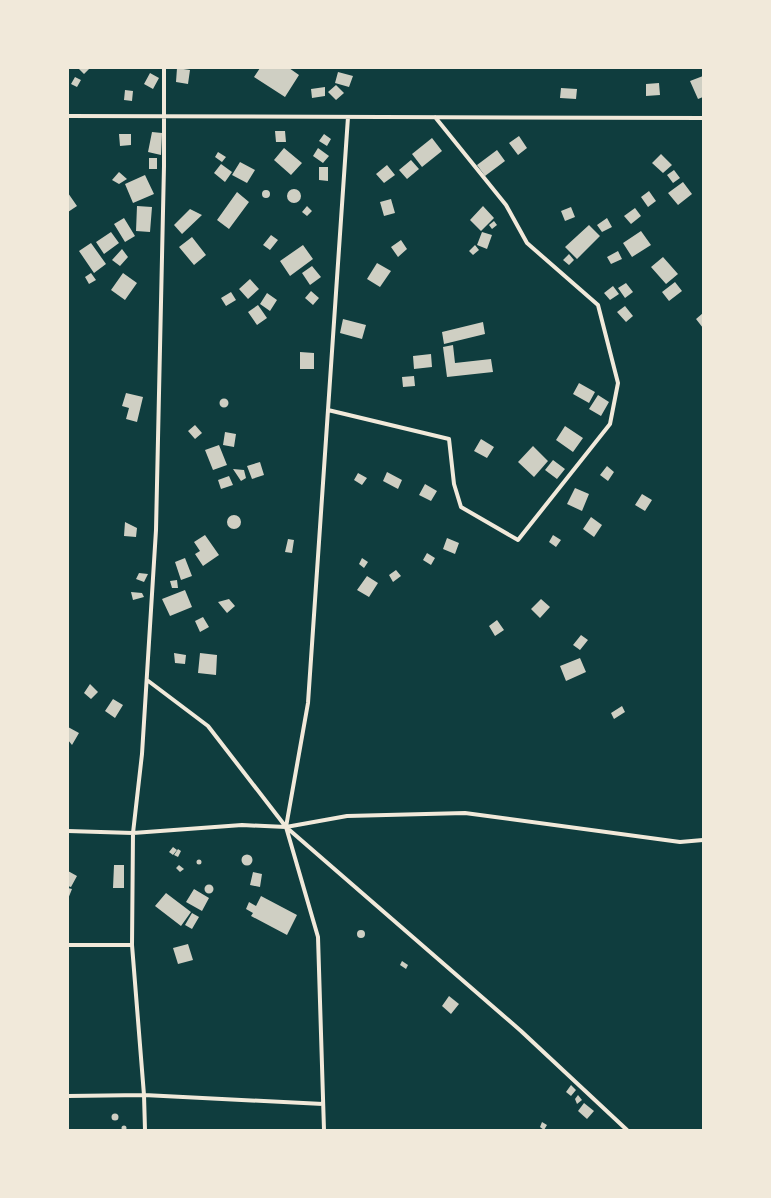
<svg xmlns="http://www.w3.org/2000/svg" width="771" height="1198" font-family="Spectral,serif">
<rect width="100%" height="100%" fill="#0f3d3e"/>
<!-- building -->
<path fill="#cfcfc3" d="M78,68H90L84,74Z
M177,68L190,70L188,84L176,82Z
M260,68H289L299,75L285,97L254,77Z
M338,72L353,76L349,87L335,83Z
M150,73L159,78L153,89L144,84Z
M703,76V97L698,99L690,81Z
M75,77L81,80L77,87L71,84Z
M659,83L660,95L646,96V84Z
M336,85L344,93L336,100L328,92Z
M325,87V96L312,98L311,89Z
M561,88L577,89L576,99L560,98Z
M125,90L133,91L132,101L124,100Z
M275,131H285L286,142H276Z
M152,132L162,133L161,155L148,152Z
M119,134H131V145L120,146Z
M324,134L331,139L327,146L319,141Z
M519,136L527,148L518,155L509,143Z
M432,138L442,151L422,167L412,154Z
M284,148L302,163L291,175L274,160Z
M318,148L329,156L323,163L313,156Z
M497,150L505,161L485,176L477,165Z
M218,152L226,157L222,162L215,157Z
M661,154L672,165L663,173L652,163Z
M149,158H157V169H149Z
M411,160L419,169L407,179L399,170Z
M240,162L255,170L247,183L232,175Z
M221,164L232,172L225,182L214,173Z
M387,165L395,175L384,183L376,174Z
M319,167H328V181L319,180Z
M674,170L680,178L673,183L667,175Z
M119,172L127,179L119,184L112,180Z
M145,175L154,194L133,203L125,184Z
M683,182L692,194L678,205L668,193Z
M287 196a7 7 0 1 1 14 0a7 7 0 1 1-14 0Z
M262 194a4 4 0 1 1 8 0a4 4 0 1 1-8 0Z
M649,191L656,201L648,207L641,197Z
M237,192L249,202L229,229L217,220Z
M68,193L77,206L68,212Z
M391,199L395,213L384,216L380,202Z
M137,206L152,207L150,232L136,231Z
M307,206L312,211L307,216L302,212Z
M483,206L494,218L481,231L470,220Z
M571,207L575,217L565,221L561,211Z
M635,208L641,216L631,224L624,216Z
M190,209L202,215L182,234L174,225Z
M124,218L135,236L125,242L114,224Z
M607,218L612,227L602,232L597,225Z
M494,221L497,225L492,229L489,225Z
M589,225L600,236L577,259L565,247Z
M641,231L651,245L632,257L623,243Z
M111,232L119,243L104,254L96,242Z
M482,232L492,235L487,249L477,245Z
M271,235L278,240L270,250L263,245Z
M192,237L206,255L194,265L179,247Z
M401,240L407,249L398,257L391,247Z
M91,243L106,264L94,273L79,251Z
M303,245L313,259L290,276L280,261Z
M475,245L479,250L473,255L469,251Z
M122,249L128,257L120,266L112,260Z
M618,251L622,259L611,264L607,257Z
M569,254L574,260L569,265L563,260Z
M663,257L678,274L666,284L651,267Z
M377,263L391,271L380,287L367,279Z
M312,266L321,277L310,285L302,273Z
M91,273L96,280L89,284L85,277Z
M123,273L137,283L125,300L111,290Z
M250,279L259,289L248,299L239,289Z
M675,282L682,291L669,301L662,292Z
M626,283L633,292L625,298L618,288Z
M613,286L619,294L610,300L604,293Z
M311,291L319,298L313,305L305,298Z
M231,292L236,300L226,306L221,298Z
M267,293L277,300L270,311L260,304Z
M258,305L267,318L257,325L248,312Z
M625,306L633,316L626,322L617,312Z
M703,313V328L696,319Z
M343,319L366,325L362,339L340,333Z
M483,322L485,334L444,344L442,332Z
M453,345L455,363L491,359L493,372L447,377L443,347Z
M300,352L314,353V369H300Z
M431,354L432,367L414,369L413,356Z
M414,376L415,386L403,387L402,377Z
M579,383L595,392L589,403L573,394Z
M126,393L143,397L137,422L126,419L129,408L122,406Z
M598,395L609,402L601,416L589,409Z
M219.5 403a4.5 4.5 0 1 1 9 0a4.5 4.5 0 1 1-9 0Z
M195,425L202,433L195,439L188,431Z
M565,426L583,438L573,452L556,440Z
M225,432L236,434L234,447L223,445Z
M481,439L494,447L487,458L474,451Z
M219,445L227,465L213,470L205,450Z
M533,446L548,461L534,477L518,462Z
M553,460L565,469L557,479L545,470Z
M260,462L264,475L252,479L247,466Z
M607,466L614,472L608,481L600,475Z
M233,469L244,470L246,478L241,481Z
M387,472L402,480L398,489L383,481Z
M358,473L367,478L362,485L354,480Z
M229,476L233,485L221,489L218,480Z
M425,484L437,491L431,501L419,495Z
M575,488L589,494L582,511L567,504Z
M642,494L652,500L645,511L635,505Z
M227 522a7 7 0 1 1 14 0a7 7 0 1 1-14 0Z
M591,517L602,525L594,537L583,529Z
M125,522L137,528L136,537L124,536Z
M205,535L219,555L203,566L195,554L200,551L194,542Z
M553,535L561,540L556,547L549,542Z
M447,538L459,543L455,554L443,549Z
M288,539L294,540L292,553L285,552Z
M427,553L435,558L431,565L423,560Z
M185,558L192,576L181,580L175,562Z
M362,558L368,562L364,568L359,564Z
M396,570L401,576L393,582L389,575Z
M139,573L148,574L144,582L136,579Z
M367,576L378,583L369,597L357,590Z
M177,580L178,588H172L170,581Z
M185,590L192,607L170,616L162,599Z
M131,592L142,593L144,597L133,600Z
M229,599L235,606L227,613L218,602Z
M541,599L550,607L540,618L531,609Z
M203,617L209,627L200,632L195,621Z
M497,620L504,630L495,636L489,626Z
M581,635L588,640L580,650L573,645Z
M174,653L186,655L185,664L175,663Z
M200,653L217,655L216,675L198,673Z
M580,658L586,672L566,681L560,666Z
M90,684L98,692L91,699L84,693Z
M113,699L123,705L115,718L105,711Z
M622,706L625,712L614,719L611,713Z
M68,727L79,733L72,745L68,740Z
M173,847L177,850L173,855L169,852Z
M178,849L181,851L178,857L174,855Z
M241.5 860a5.5 5.5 0 1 1 11 0a5.5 5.5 0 1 1-11 0Z
M196.5 862a2.5 2.5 0 1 1 5 0a2.5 2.5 0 1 1-5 0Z
M114,865H124V888H113Z
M179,865L184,869L180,872L176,868Z
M68,871L77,876L71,887L68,886Z
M253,872L262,874L260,887L250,885Z
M204.5 889a4.5 4.5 0 1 1 9 0a4.5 4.5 0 1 1-9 0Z
M68,888L72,889L68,899Z
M194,889L209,898L202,911L186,902Z
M166,893L191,912L181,926L155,906Z
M261,896L297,915L287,935L251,916L253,913L246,909L249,902L256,906Z
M192,913L199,917L192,929L185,925Z
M357 934a4 4 0 1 1 8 0a4 4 0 1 1-8 0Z
M188,944L193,960L178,964L173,948Z
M402,961L408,965L406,969L400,965Z
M449,996L459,1004L451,1014L442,1006Z
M571,1085L576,1090L571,1096L566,1092Z
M578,1095L582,1100L577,1104L575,1099Z
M584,1103L594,1111L587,1119L578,1111Z
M111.5 1117a3.5 3.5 0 1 1 7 0a3.5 3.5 0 1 1-7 0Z
M542,1122L547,1125L544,1130L540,1127Z
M121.5 1128a2.5 2.5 0 1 1 5 0a2.5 2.5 0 1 1-5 0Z"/>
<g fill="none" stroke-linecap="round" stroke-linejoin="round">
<!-- minor -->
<path stroke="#f1e9da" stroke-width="4" d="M68,116L703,118
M328,410L449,439L454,484L461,507L518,540L610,424L618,383L598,305L527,243L506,205L435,117
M147,680L208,726L286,827L521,1031L627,1130
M68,831L133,833L242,825L286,827L347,816L465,813L680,842L703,840
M68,945H132
M68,1096L144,1095L323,1104
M145,1130L144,1095L132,945L133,833L142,754L156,530L164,166V68
M324,1130L318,937L286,827L308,703L348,117"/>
</g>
<!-- border -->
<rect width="771" height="1198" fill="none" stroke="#f1e9da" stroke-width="138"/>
</svg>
